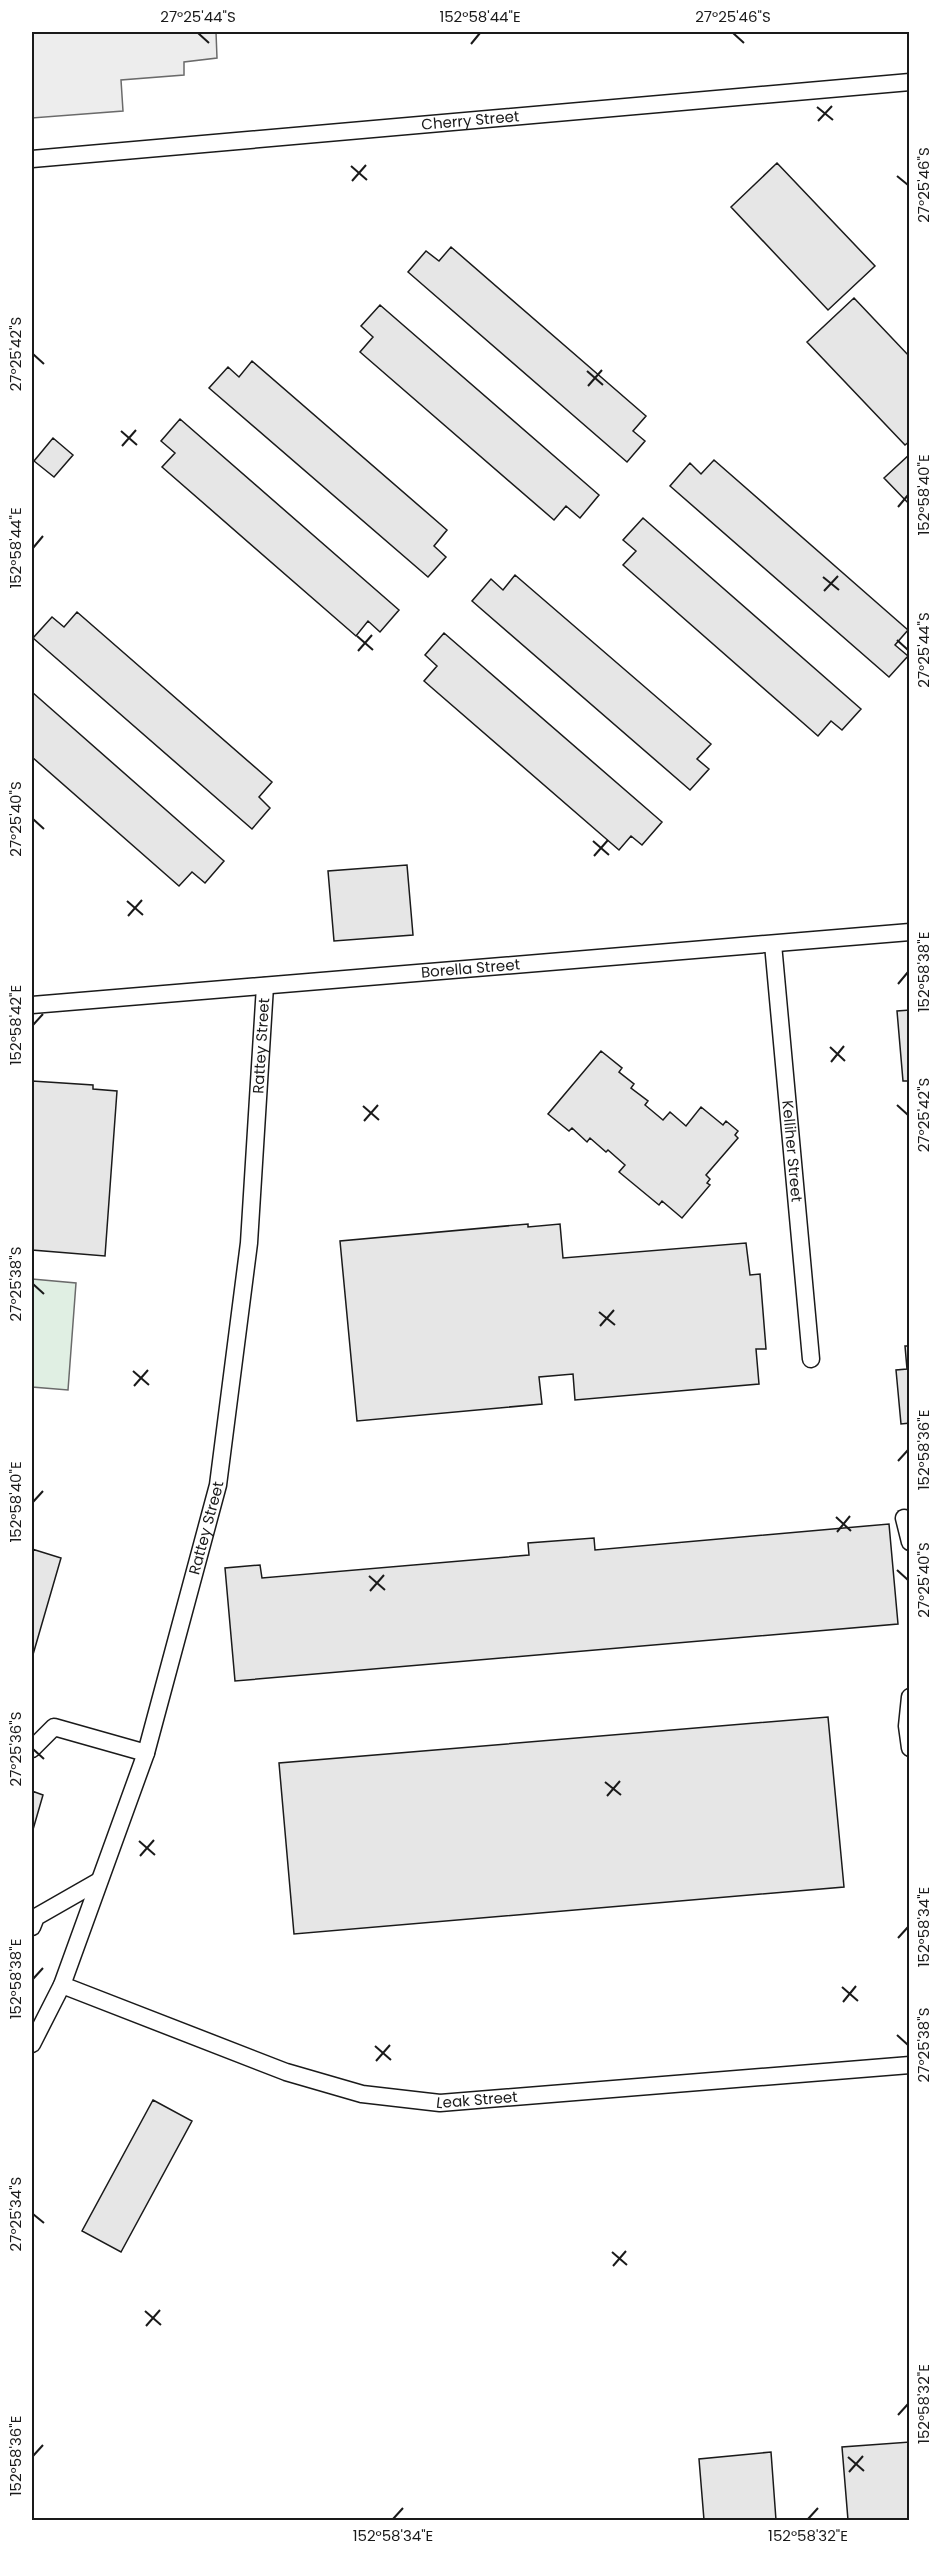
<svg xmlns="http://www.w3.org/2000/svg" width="941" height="2552" font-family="Poppins,sans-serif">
<rect width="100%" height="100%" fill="#fff"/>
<!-- grass -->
<path fill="#e0efe3" stroke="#6a6a6a" stroke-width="1.5" d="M32,1279L76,1283L68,1390L32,1387Z"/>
<!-- parking -->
<path fill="#ededed" stroke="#6a6a6a" stroke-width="1.5" d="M32,32H216L217,58L184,62V75L121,80L123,111L32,118Z"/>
<!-- building -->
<path fill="#e6e6e6" stroke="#1a1a1a" stroke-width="1.5" d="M777,163L875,266L828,310L731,207Z
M451,247L646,416L633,431L645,441L627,462L408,272L426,251L439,261Z
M854,298L910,357V441L905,445L807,342Z
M380,305L599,495L580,518L566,506L554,520L360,352L373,337L361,326Z
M252,361L447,530L434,546L446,557L428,577L209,388L228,367L239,377Z
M180,419L399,610L380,632L368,621L356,636L162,467L175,453L161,441Z
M53,438L73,455L54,477L34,461Z
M910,454V505L884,478Z
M714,460L908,630L895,645L908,656L889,677L670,486L690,463L701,474Z
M643,518L861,709L842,730L831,721L818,736L623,565L636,551L623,540Z
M515,575L711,744L697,759L709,769L690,790L472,601L491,579L503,590Z
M77,612L272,782L259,797L270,808L252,829L33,638L52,617L64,627Z
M444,633L662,822L642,845L631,836L619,850L424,681L437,666L425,655Z
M32,692L224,861L205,883L192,872L179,886L32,757Z
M407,865L413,935L334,941L328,871Z
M910,1010V1081H903L897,1011Z
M601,1051L622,1068L619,1072L634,1084L631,1088L648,1101L645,1105L663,1120L670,1112L686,1126L701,1107L723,1125L726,1121L738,1131L735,1135L738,1138L706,1175L710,1179L707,1183L710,1185L682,1218L662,1201L659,1205L619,1172L625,1165L608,1150L606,1152L590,1138L587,1142L572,1128L569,1131L548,1114Z
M32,1081L93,1085V1089L117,1091L105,1256L32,1250Z
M528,1224V1227L560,1224L563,1258L746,1243L750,1275L760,1274L766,1349H756L759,1384L575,1400L573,1374L539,1377L542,1404L357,1421L340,1241Z
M905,1346H910V1423L901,1424L896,1370L907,1369Z
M889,1524L898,1624L235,1681L225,1568L260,1565L262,1578L529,1555L528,1543L594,1538L595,1550Z
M32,1549L61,1558L32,1658Z
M828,1717L844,1887L294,1934L279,1763Z
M32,1791L43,1795L32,1833Z
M153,2100L192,2121L121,2252L82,2231Z
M910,2442V2520H848L842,2447Z
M771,2452L776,2520H704L699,2459Z"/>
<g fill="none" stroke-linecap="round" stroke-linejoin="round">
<!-- lane casing -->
<g stroke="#1a1a1a" stroke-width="19">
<g id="lane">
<path id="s1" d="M32,159L910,82"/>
<path id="s2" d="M773,944L811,1359"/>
<path id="s3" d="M32,1005L910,932"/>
<path d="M904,1518L910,1542"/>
<path d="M910,1697L907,1726L910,1748"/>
<path d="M32,1749L54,1727L146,1753"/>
<path d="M32,1927L36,1917L99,1881"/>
<path id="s4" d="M62,1985L286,2072L362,2094L440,2103L910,2065"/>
<path id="s5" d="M32,2044L62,1985L146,1753L218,1485L249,1243L265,986"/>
</g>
</g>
<!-- lane -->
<use href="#lane" stroke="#fff" stroke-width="16"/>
</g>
<!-- ticks -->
<path fill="none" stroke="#1a1a1a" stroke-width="2" d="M198,33L209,43M733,33L744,43M471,44L480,33M817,107L833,120M818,121L832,106M351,166L367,180M897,176L908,185M352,181L366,165M33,354L44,364M587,371L603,385M588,386L602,370M121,431L137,445M122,446L136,430M898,507L908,495M33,548L43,536M823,577L839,590M824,591L838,576M357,636L373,650M897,640L908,650M358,651L372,635M33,819L44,829M593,841L609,855M594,856L608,840M127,901L143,915M128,916L142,900M898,984L908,972M33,1025L43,1014M830,1047L845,1061M831,1062L844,1046M897,1105L908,1115M363,1106L379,1120M364,1121L378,1105M33,1284L44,1294M599,1312L615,1325M600,1326L614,1310M133,1371L149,1385M134,1386L148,1370M898,1461L908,1450M33,1502L43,1491M836,1517L851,1531M837,1532L850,1516M897,1570L908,1580M369,1576L385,1590M370,1591L384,1575M33,1749L44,1759M605,1782L621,1795M607,1796L620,1781M139,1841L155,1855M140,1856L154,1840M898,1938L908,1927M33,1979L43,1968M842,1987L858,2001M843,2002L856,1986M897,2035L908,2045M375,2046L391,2060M376,2061L390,2045M33,2214L44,2223M612,2252L627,2265M613,2266L626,2251M145,2311L161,2325M146,2326L160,2310M898,2415L908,2404M33,2456L43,2445M848,2457L864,2471M849,2472L863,2456M393,2519L403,2508M808,2519L818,2508"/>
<g text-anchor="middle" stroke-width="4.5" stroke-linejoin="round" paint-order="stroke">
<!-- street labels -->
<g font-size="15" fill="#1a1a1a" stroke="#fff">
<text dy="5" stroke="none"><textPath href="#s1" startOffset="440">Cherry Street</textPath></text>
<text dy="5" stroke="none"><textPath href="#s3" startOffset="440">Borella Street</textPath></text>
<text dy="5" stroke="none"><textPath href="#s5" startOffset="1032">Rattey Street</textPath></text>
<text dy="5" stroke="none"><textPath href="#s2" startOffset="208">Kelliher Street</textPath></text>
<text dy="5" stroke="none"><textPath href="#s5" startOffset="546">Rattey Street</textPath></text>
<text dy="5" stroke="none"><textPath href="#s4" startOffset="435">Leak Street</textPath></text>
</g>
</g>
<!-- border -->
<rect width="941" height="2552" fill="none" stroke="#ffffff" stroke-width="66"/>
<rect x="33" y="33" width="875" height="2486" fill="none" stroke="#1a1a1a" stroke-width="2"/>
<g font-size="15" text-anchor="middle" fill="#1a1a1a">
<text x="198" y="22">27°25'44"S</text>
<text x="480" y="22">152°58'44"E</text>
<text x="733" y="22">27°25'46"S</text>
<text transform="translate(924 185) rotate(-90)" y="5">27°25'46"S</text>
<text transform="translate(16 354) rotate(-90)" y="5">27°25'42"S</text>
<text transform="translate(924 495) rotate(-90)" y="5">152°58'40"E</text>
<text transform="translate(16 548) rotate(-90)" y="5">152°58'44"E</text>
<text transform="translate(924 650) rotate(-90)" y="5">27°25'44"S</text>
<text transform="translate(16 819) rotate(-90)" y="5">27°25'40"S</text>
<text transform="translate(924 972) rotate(-90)" y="5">152°58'38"E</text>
<text transform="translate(16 1025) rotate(-90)" y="5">152°58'42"E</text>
<text transform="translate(924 1115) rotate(-90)" y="5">27°25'42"S</text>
<text transform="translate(16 1284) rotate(-90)" y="5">27°25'38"S</text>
<text transform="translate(924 1450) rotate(-90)" y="5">152°58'36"E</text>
<text transform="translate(16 1502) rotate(-90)" y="5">152°58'40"E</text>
<text transform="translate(924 1580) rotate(-90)" y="5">27°25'40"S</text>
<text transform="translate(16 1749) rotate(-90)" y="5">27°25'36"S</text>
<text transform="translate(924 1927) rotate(-90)" y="5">152°58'34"E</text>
<text transform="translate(16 1979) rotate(-90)" y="5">152°58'38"E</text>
<text transform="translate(924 2045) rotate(-90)" y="5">27°25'38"S</text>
<text transform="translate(16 2214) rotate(-90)" y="5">27°25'34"S</text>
<text transform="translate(924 2404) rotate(-90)" y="5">152°58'32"E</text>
<text transform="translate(16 2456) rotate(-90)" y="5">152°58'36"E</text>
<text x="393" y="2541">152°58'34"E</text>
<text x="808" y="2541">152°58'32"E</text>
</g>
</svg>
